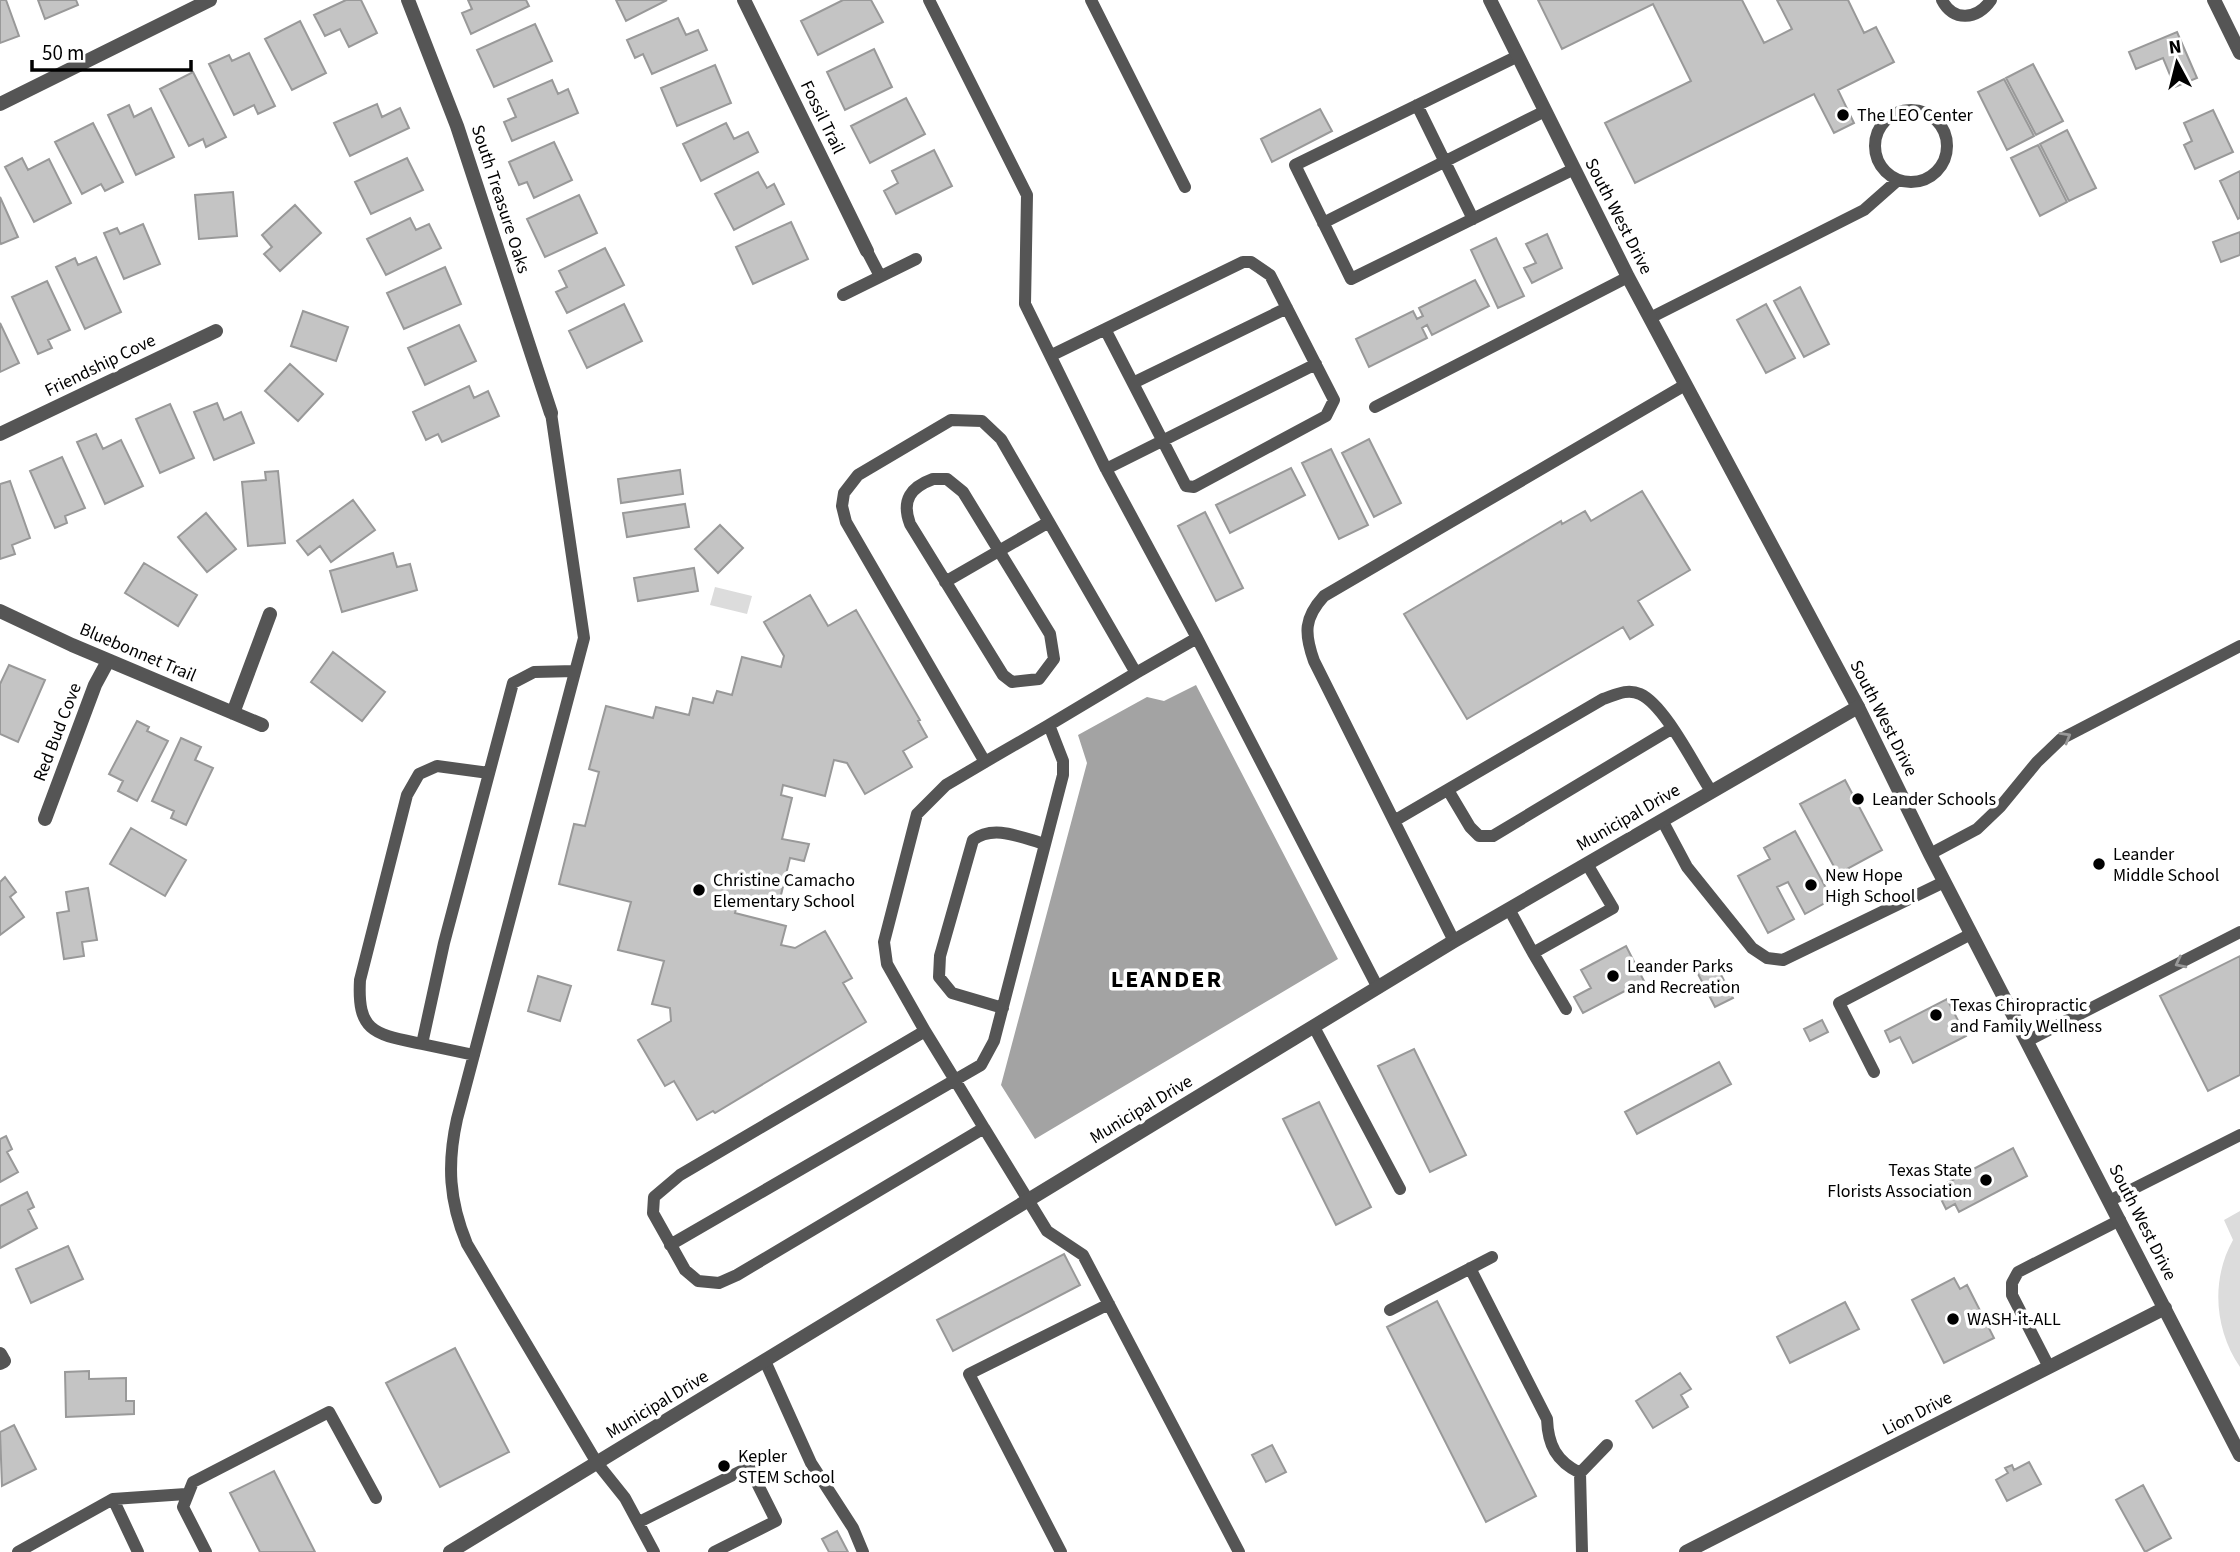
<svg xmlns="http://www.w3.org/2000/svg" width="2240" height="1552" font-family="'Source Sans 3',sans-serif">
<rect width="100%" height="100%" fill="#fff"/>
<!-- green -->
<path fill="#dcdcdc" d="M715,587L752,596L747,614L710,605Z
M2240,1211V1367C2214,1329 2211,1279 2233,1240L2224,1220Z"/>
<!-- water -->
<path fill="#a3a3a3" d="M1196,685L1338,959L1035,1139L1001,1085L1087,763L1078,735L1147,697L1164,701Z"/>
<!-- building -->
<path fill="#c4c4c4" stroke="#999" stroke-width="2" d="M0,0H6L19,36L0,43Z
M38,0H76L78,5L45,19Z
M346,0H361L377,33L349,47L340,29L325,36L314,15Z
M468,0H526L529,6L471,34L462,13L472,9Z
M616,0H667L626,21Z
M843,0H871L883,22L818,55L801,21Z
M1538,0H1742L1764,43L1792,29L1777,0H1848L1864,33L1876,27L1894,62L1838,90L1854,123L1834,133L1814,94L1635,183L1605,123L1691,81L1653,4L1562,49Z
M678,18L686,35L698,30L707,50L652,74L643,54L635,58L627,40Z
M300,21L326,73L292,90L265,39Z
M535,24L552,61L494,87L477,50Z
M2177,32L2197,78L2175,87L2163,58L2136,69L2129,52Z
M874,49L892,87L845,110L827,72Z
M249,53L275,106L258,114L254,105L234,115L209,64L229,55L232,61Z
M2033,64L2063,121L2036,135L2006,78Z
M715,65L731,103L677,126L661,88Z
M193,72L226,137L206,147L203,139L189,146L160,89Z
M2004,79L2034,136L2007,150L1978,92Z
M552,80L558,94L568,89L578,113L512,141L504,122L516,117L508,99Z
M906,98L925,134L870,163L851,126Z
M377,104L382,117L400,108L409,128L350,156L334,123Z
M129,105L134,117L151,108L174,157L136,175L108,115Z
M1320,109L1332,131L1272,162L1261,139Z
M2213,110L2233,152L2195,169L2184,145L2192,141L2184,123Z
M93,123L123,182L105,191L101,184L82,194L55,142Z
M726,123L734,139L748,132L758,152L701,181L683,144Z
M2067,130L2096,188L2069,201L2040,144Z
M554,142L572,180L534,198L527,182L519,185L509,162Z
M2038,145L2067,202L2040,216L2011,158Z
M934,150L952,186L896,214L884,191L898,183L892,171Z
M22,158L28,170L49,159L71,203L34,222L5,167Z
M407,158L423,190L371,214L355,182Z
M2240,171V218L2238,219L2220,181Z
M758,172L767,188L774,184L784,204L734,230L715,194Z
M233,192L237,236L199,239L195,195Z
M579,195L597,233L545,257L527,219Z
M0,197L18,237L1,244L0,242Z
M295,205L321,233L280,271L264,254L272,247L262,235Z
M410,218L416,230L429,224L441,248L386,275L367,239Z
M791,222L808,259L753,284L736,247Z
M143,224L160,264L124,279L104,233L117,228L120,234Z
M2240,232V255L2221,262L2213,242Z
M1547,234L1562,268L1532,283L1524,268L1536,263L1526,244Z
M1496,238L1524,296L1498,308L1471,250Z
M605,248L624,285L567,313L556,292L567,287L559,271Z
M96,257L121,312L85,329L56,267L75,258L78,265Z
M445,267L461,304L404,329L387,293Z
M1475,280L1489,306L1432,335L1427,325L1422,328L1427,338L1369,367L1356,339L1413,311L1417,319L1423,316L1419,308Z
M47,281L70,330L48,340L52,348L38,354L12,297Z
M1800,287L1829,344L1804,357L1774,301Z
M624,304L642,341L587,368L569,331Z
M1766,304L1795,358L1766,373L1737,320Z
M303,311L348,327L336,361L291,346Z
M0,323L19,363L0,372Z
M459,325L476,361L425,385L408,348Z
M290,364L323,394L298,421L265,391Z
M469,386L474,398L488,391L499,416L442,442L438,434L426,440L413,412Z
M217,403L224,420L241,412L254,443L214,460L194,412Z
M170,404L194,458L160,473L136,419Z
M96,434L103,449L121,440L143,486L105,504L77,442Z
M1369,439L1401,503L1374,517L1342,453Z
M1331,449L1368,525L1339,539L1302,463Z
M62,457L85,508L65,516L67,523L55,528L30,471Z
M1291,468L1305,495L1230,533L1216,505Z
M680,470L683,494L621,503L618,479Z
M278,471L285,543L248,546L242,482L266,480L265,472Z
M10,481L30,538L12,545L15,554L0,559V484Z
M1642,491L1690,570L1638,601L1653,625L1630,639L1623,627L1467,719L1404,614L1561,521L1562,524L1585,511L1591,521Z
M353,500L375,530L331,562L320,546L308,555L297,541Z
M685,504L689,527L627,537L623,513Z
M1205,512L1243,588L1216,601L1178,526Z
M206,513L236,549L207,572L178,537Z
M720,525L743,548L718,573L695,549Z
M393,553L397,567L410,564L417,590L342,612L330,571Z
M144,563L197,595L178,626L125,593Z
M694,568L698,591L638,601L634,578Z
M810,595L828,626L856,610L920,720L918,721L927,737L903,751L912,767L865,794L847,763L834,760L825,796L783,785L781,795L792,798L782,839L809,844L804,861L790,858L779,903L768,901L766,906L739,899L735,913L786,926L781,945L795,948L825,931L852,978L843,983L866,1022L715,1113L713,1111L697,1120L674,1081L665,1086L638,1040L671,1021L670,1008L652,1004L664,961L618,950L631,902L559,884L574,824L585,826L599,772L589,769L606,706L653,718L656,707L689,715L693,698L713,703L717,691L732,695L742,657L781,667L784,656L764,622Z
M333,652L385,692L362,721L311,682Z
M9,665L45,680L18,742L0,734V684Z
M137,721L149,727L147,731L168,741L137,801L118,791L123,781L109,774Z
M181,738L201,747L195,760L213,768L186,825L171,818L174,811L152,801Z
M1845,780L1882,850L1838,874L1800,804Z
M131,828L186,860L165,896L110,864Z
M1795,831L1832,899L1805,914L1788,882L1777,887L1794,919L1768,933L1738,876L1770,859L1764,848Z
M5,877L16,892L10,897L24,917L0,935V882Z
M88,888L97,940L82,942L84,956L64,959L57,913L69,911L66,892Z
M1626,946L1644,981L1583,1013L1574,997L1591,988L1581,970Z
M2240,956V1075L2208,1091L2160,996Z
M1715,963L1733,998L1715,1007L1697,972Z
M538,976L571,986L560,1021L528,1011Z
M1947,999L1966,1036L1913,1063L1900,1037L1890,1042L1885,1031Z
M1822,1020L1828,1032L1810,1041L1804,1029Z
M1414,1049L1466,1155L1430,1172L1378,1066Z
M1719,1062L1731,1084L1637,1134L1625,1112Z
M1319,1102L1371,1207L1336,1225L1283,1119Z
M6,1136L12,1149L7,1152L18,1172L0,1182V1139Z
M2013,1148L2027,1176L1959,1212L1955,1204L1946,1209L1939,1195L1948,1190L1945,1184Z
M27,1192L34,1207L28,1210L37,1228L0,1248V1206Z
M68,1246L83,1279L31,1303L16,1269Z
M1064,1254L1080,1285L953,1351L937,1320Z
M1954,1278L1960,1289L1967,1285L1994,1338L1944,1363L1912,1300Z
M1437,1301L1536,1496L1486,1522L1387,1327Z
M1845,1302L1859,1329L1790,1363L1777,1337Z
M455,1348L509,1452L440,1487L386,1383Z
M89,1371V1379L126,1378V1401H134V1414L66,1417L65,1372Z
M1680,1373L1691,1389L1681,1395L1688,1407L1653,1428L1636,1401Z
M14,1425L36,1469L2,1486L0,1432Z
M1272,1445L1286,1472L1266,1482L1252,1455Z
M2029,1462L2041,1484L2007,1501L1996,1480L2008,1473L2005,1468L2012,1465L2014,1470Z
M274,1471L315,1552H260L230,1493Z
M2143,1485L2171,1538L2145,1552L2116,1500Z
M837,1531L848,1552H829L822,1539Z"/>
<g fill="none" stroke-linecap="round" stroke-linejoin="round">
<!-- service -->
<path stroke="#555" stroke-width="12" d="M929,0L1027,195L1025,304L1106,469L1197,638L1378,988
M1091,0L1185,187
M1942,0C1953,22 1977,20 1991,0
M1518,56L1295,165L1351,279L1574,169
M1417,105L1473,219
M1875 146a36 36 0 1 1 72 0a36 36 0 1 1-72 0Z
M1323,223L1545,111
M867,251L880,276
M843,295L916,259
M1650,318L1864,210L1898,180
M1052,355L1243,262H1251L1270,275L1334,400L1326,416L1194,487L1186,486L1105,329
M1133,383L1287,308
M1375,407L1628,277
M551,413L584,638L457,1119C447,1164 449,1201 467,1244L597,1463L625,1498L654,1552
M1106,469L1316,364
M933,479H947L963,492L1050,634L1054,659L1039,679L1012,682L1003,675L910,524C901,500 911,487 933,479Z
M945,582L1049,522
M1197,638L1136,673L1001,439L982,421L951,420L858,475L844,493L842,506L846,522L985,762L946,785L917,814L884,942L887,964L925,1031L680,1175L654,1197L653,1213L685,1270L698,1281L719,1283L737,1275L984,1128L1047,1231L1083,1255L1239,1552
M985,762L1049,725
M1448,790L1470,827L1479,836H1493L1671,729
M1662,820L1687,867L1752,948L1767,958L1783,960L1944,882
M1394,821L1314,661C1304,633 1304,618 1324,596L1685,385
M1930,854L1977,829L2000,807L2037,762L2061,739L2240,646
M1509,909L1533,953L1613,908L1587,864
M1454,941L1394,821L1603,699C1615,695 1627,688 1640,694C1665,705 1695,767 1711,791
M1533,953L1566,1009
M1003,1008L952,993L939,977L940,956L973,840C994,824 1022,838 1045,844
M1314,1027L1400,1189
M2027,1041L2240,932
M422,1044C375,1034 357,1033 360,980L407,795L419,774L437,766L489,773
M474,1055L422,1044L444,943L513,683L534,672L575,671
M1874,1072L1839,1003L1971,934
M984,1128L955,1080L981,1065L994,1041L1063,775V761L1049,725L1136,673
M2111,1200L2240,1135
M670,1245L955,1080L925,1031
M1470,1268L1547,1419C1548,1445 1556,1461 1580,1473L1582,1552
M1390,1310L1492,1257
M765,1361L811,1463L853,1528L863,1552
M2049,1367L2012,1295V1283L2018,1272L2120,1220
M1580,1473L1607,1445
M113,1499L138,1552
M639,1522L749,1467L776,1521L714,1552
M18,1552L113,1499L186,1494
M206,1552L183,1507L193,1482L329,1412L376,1498
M1061,1552L969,1374L1109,1304"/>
<!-- minor -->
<path stroke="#555" stroke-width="14" d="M408,0L457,126L551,413
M744,0L867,251
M1490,0L1628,277L1858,707L1930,854L2240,1455
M2214,0L2240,53
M0,104L210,0
M0,434L216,331
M0,611L72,645L262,725
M233,713L270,614
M45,819L95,685L108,661
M0,1354L4,1361L0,1363
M1686,1552L2165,1308"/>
<!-- tertiary -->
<path stroke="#555" stroke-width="14" d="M450,1552L1454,941L1858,707"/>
</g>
<!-- one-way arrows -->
<defs><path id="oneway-chevron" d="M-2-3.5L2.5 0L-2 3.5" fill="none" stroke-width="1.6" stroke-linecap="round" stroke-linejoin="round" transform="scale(1.75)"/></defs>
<g stroke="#999">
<use href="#oneway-chevron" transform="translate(2066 737) rotate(-30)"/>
<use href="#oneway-chevron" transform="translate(2180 963) rotate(153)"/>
</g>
<!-- markers -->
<g fill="#000" stroke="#fff" stroke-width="2.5">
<circle cx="1843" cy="115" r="7"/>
<circle cx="1858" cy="799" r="7"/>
<circle cx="2099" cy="864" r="7"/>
<circle cx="1811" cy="885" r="7"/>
<circle cx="699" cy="890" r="7"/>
<circle cx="1613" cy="976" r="7"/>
<circle cx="1936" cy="1015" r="7"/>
<circle cx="1986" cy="1180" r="7"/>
<circle cx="1953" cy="1319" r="7"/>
<circle cx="724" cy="1466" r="7"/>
</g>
<g text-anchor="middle" stroke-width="7" stroke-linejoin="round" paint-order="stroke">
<!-- poi labels -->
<g font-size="18" fill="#000" stroke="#fff" text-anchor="start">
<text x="1857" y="121">The LEO Center</text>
<text x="1872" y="805">Leander Schools</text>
<text x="2113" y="860">Leander<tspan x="2113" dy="21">Middle School</tspan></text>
<text x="1825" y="881">New Hope<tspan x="1825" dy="21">High School</tspan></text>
<text x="713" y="886">Christine Camacho<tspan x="713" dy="21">Elementary School</tspan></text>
<text x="1627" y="972">Leander Parks<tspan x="1627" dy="21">and Recreation</tspan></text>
<text x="1950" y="1011">Texas Chiropractic<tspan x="1950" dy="21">and Family Wellness</tspan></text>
<text x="1972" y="1176" text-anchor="end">Texas State<tspan x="1972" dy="21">Florists Association</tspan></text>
<text x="1967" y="1325">WASH-it-ALL</text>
<text x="738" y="1462">Kepler<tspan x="738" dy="21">STEM School</tspan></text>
</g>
<!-- street labels -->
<g font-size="18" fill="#000" stroke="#fff">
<text transform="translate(823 117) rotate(64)" y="6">Fossil Trail</text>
<text transform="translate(501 199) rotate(72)" y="6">South Treasure Oaks</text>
<text transform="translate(1619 216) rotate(63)" y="6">South West Drive</text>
<text transform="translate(100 365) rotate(-26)" y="6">Friendship Cove</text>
<text transform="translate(138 652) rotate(23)" y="6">Bluebonnet Trail</text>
<text transform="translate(1884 718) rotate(63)" y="6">South West Drive</text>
<text transform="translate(57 732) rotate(-69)" y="6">Red Bud Cove</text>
<text transform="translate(1628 817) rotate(-30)" y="6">Municipal Drive</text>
<text transform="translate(1141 1109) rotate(-31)" y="6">Municipal Drive</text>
<text transform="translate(2143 1222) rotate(63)" y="6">South West Drive</text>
<text transform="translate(657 1404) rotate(-31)" y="6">Municipal Drive</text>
<text transform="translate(1917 1413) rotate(-27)" y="6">Lion Drive</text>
</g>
<!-- district labels -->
<g font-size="24" font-weight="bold" letter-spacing="2" fill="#000" stroke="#fff">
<text x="1167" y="987">LEANDER</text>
</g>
</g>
<!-- north arrow -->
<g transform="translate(2177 63) rotate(353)" stroke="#ffffff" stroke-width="5" paint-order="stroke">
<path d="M0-5L12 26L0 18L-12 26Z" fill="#000000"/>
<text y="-10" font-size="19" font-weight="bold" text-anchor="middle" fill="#000000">N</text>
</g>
<!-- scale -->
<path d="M32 60v10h159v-10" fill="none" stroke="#000000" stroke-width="3.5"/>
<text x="42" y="60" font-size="21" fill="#000000" stroke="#ffffff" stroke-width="5" paint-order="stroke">50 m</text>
</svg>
